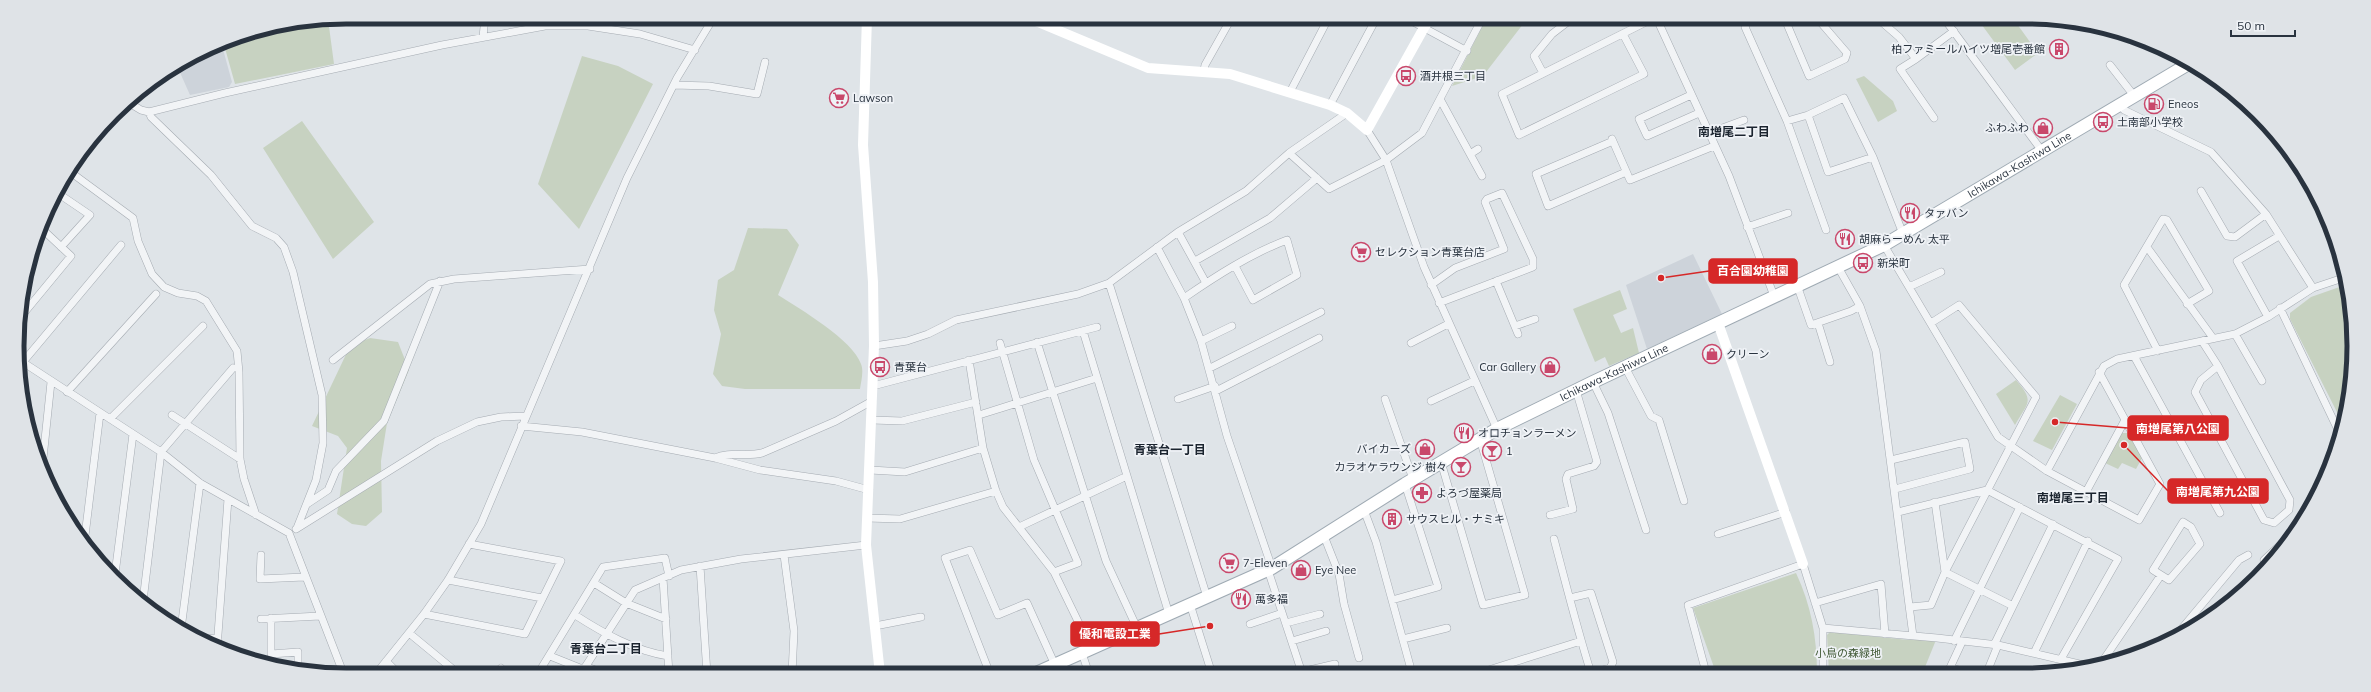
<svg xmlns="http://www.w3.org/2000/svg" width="2371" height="692" font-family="Mulish,'Noto Sans JP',sans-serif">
<rect width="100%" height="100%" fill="#dfe4e8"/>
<!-- built -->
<path fill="#cdd3da" d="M221,42L232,82L229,87L190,95L178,68Z
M1693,254L1722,314L1647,349L1626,285Z"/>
<!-- green -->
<path fill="#c7d2c1" d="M1487,17H1524L1527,19L1483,76L1452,86Z
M1976,17H2012L2038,53L2015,70Z
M328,19L334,64L235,84L223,41L282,23Z
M582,56L618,66L653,84L579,229L538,184Z
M1864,76L1893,101L1897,111L1878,122L1856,79Z
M302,121L374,222L333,259L263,148Z
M748,228L787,229L799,245L778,295C800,309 853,340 861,364C864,371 861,382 860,389H745L722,386L713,374L721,334L714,310L718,280L734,270Z
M2348,284C2352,330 2359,380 2343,424L2290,319V313L2311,297Z
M1620,290L1627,309L1613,315L1621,333L1633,328L1639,353L1609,366L1605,357L1595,362L1573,309Z
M370,338L398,342L409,370L387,423L381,461L382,512L366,526L352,524L337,514L347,448L338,436L312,426L350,346Z
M2016,380C2035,402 2028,402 2015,425L1996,394Z
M2060,395L2077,404L2052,450L2033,441Z
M2121,433H2128L2142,458L2136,469L2122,463L2118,469L2105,463Z
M1796,573C1811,605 1817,637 1817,673H1716L1693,608Z
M1830,632L1909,640L1912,638L1936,640L1923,672L1829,673L1827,635Z"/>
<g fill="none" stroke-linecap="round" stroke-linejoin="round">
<!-- street casing -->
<g stroke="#a5abb2" stroke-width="8">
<path id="street" d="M1404,17L1467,51
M1656,17L1729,176L1774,296
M1749,17L1745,27L1787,121
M1784,17L1809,76L1845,59L1847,53L1816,17
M1876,17L1899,37L1916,59L1954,31
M1943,17L2042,151
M1623,34L1644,74L1519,135L1502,94L1656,17H1657
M483,37L485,17
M1916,59L1900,69L1934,118
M2110,65L2135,97
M1204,70L1205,65L1232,17
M1543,73L1534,56L1552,34L1574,17
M674,85L709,86L757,94L765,62
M1290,92L1329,17
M1691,95L1639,119L1647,136L1699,113
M1440,99L1482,176
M126,101L141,110L149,112L225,93L442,45L545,26H588L640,34L695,50
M1330,105L1377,17
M2120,105L2124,110L2211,152L2266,214L2313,288
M149,112L151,117L211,175L252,226L276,238L284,247L293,272L322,395L323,443L316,480L297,528
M1808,115L1787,121L1826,230
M1367,130L1386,160L1424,267L1497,429
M1709,133L1744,120
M1612,139L1630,180L1714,146
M1613,141L1536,174L1548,206L1626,172
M1289,153L1329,189L1386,160L1422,133L1483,17
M1470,154L1478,149
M1873,157L1828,172L1808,115L1844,98L1873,157L1903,234
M69,171L133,218L138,241L152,274L164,287L178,293L197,296L206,301L237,351L239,372L240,459L244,479L256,515
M2201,191L2227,236L2235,237L2266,214
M56,192L90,215L61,247
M1747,227L1788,213
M1178,232L1206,283
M34,244L45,232
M1884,245L1998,437L2047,471L2139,520L2160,484L2099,372
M1157,247L1184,298L1201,341L1227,436L1272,568
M2147,247L2213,338
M1195,261L1270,218L1317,178
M1838,267L1860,306L1876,351L1913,636
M1496,281L1518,334
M1109,283L1207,597
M1431,285L1455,268L1504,249L1485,202L1487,199L1502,193L1533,259V267L1439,303
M1797,285L1811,325L1851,311L1860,306
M1909,287L1941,272
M1184,298C1216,276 1250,254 1287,240L1297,275L1253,300L1235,266
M2280,308L2339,432
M2268,317L2237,261L2279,236
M19,319L71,256L41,228
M1818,323L1830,362
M1515,326L1535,319
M1083,331L1169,614
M2235,334L2262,381
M1201,341L1232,326
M2202,341L2218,366L2201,380L2195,392L2264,520L2274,523L2289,510L2290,500L2218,366
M1037,342L1106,561L1137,628
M1000,343L1034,460L1078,563L1054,572
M1411,343L1448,324
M874,346L907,341L928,334L956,320L1078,294L1109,283L1178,232L1246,191L1289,153L1347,113
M2158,351L2124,285L2163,219L2167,220L2209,291L2187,304
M2134,356L2220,513
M333,360L430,284L454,279L590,269
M969,360L983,448L996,491L1003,507L1054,572L1091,648
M21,361L161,452L200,483L289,533L344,675
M23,362L121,245
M1625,367L1651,416L1659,420L1684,501
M1210,368L1321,312
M1593,382L1608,413L1646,530
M873,386L1097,327
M1216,391L1319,338
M67,392L156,294
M1178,399L1215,386
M1385,399L1413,479
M1431,401L1474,381
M172,415L240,459
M979,415L1097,378
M110,419L203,326
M872,420L902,421L976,402
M521,426L582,432L715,458L760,470L836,481L869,490
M715,458C729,451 746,457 762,453L836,421L872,401
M1891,460L1965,442L1970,469L1895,489
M1441,462L1483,605L1525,595L1480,439
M42,468L51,382
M870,470L905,472L983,448
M2047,471L2104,366L2117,359L2235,334L2268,317L2313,288L2346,277
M2086,492L2125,420
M1935,502L1945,572L2013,606
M307,504L328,490L336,471L384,421L440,281
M1364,510L1376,542L1412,673
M1898,512L1987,490L2118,559L2061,659
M1550,515L1573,509L1566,479L1568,474L1594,466L1597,462L1576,390
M867,518L900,519L996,491
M2183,522L2191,527L2200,544L2169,580L2153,570Z
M1019,527L1127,476
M296,529L437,441L477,422L501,417L525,416
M1718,534L1786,512
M1324,536L1339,574L1344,604L1359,658
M1554,539C1566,584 1577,629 1591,673L1610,668L1613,662L1591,593L1570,598
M84,544L100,413
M261,555L260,579L304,577
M784,555L794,631L792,674
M2268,565L2264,560L2291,535
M700,566L707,674
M1268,570L1302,673
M115,574L133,434
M663,578L669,674
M448,580L542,598
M594,583L626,603L666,619
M1392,600L1438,587L1405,484
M143,601L161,452L233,368
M1815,603L1881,584L1885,634
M1190,604L1212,674
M1910,607L1931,605L1945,572L2036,397L1959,305L1931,323
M424,614L525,634L561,561L469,544
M575,615C603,633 635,651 668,656
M271,618V654L298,652V670
M261,619L320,616
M1286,623L1320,614
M1250,624L1282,613
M875,626L921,617
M1823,628L1937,638L1998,645L2088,666
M181,629L200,483
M409,633L460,675
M195,637L218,639
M1403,639L1447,628
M2173,639L2239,560L2248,555
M1292,641L1326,631
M1954,641L2020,507
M1994,645L2053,524
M217,648L228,499
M1082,653L1089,674
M2034,653L2088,541
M550,656L580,668H590L608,675
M386,661L400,675
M2102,662L2161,575
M542,667L603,567L665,558L669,576
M1950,668L1967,672
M1301,672L1335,664
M1948,672L1962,642
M1987,672L1998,645
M1479,673L1581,641
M1697,673L1705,669L1704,665L1688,605L1803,564L1823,628V673
M990,674L945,558L970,550L998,615L1027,603L1055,665
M375,675L424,614L448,580L481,524L627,178L677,78L714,17
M495,675L501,668
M580,675L635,590L681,570L741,559L866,545"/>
</g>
<!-- primary casing -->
<g stroke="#9faab3" stroke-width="14">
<g id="primary">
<path id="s1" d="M1034,674L1272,568L1405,484L1497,429L1593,382L1884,245L2190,63"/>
</g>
</g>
<!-- street -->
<use href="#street" stroke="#f2f4f6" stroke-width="7"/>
<!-- secondary -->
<path stroke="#fff" stroke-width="10" d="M867,17L863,145L873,282L874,346L866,545L880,674
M1026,17L1148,68L1230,74L1330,105L1347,113L1367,130L1430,17
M1718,323L1803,564"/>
<!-- primary -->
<use href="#primary" stroke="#fff" stroke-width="12"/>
</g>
<!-- icons -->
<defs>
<g id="building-ring" transform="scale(1)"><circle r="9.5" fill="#eff2f6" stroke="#c9486b" stroke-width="1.5"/><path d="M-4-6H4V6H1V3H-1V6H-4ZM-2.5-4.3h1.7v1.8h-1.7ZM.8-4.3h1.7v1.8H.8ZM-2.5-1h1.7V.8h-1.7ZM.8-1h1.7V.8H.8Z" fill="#c9486b"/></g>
<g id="bus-ring" transform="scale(1)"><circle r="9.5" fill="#eff2f6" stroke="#c9486b" stroke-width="1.5"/><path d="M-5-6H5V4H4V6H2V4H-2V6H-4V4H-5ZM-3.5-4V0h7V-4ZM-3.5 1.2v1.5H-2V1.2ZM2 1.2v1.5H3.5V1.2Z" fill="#c9486b"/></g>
<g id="supermarket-ring" transform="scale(1)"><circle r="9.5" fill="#eff2f6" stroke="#c9486b" stroke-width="1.5"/><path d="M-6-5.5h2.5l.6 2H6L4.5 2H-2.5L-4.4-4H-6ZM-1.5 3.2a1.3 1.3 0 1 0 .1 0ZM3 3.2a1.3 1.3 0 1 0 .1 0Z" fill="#c9486b"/></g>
<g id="fuel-ring" transform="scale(1)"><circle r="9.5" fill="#eff2f6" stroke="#c9486b" stroke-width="1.5"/><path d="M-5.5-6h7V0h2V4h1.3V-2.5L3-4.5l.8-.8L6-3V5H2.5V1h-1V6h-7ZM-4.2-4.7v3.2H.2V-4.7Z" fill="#c9486b"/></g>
<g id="shop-ring" transform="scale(1)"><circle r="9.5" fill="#eff2f6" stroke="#c9486b" stroke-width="1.5"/><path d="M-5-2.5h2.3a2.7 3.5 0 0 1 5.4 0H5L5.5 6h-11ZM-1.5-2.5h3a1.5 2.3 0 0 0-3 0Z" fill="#c9486b"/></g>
<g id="restaurant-ring" transform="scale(1)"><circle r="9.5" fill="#eff2f6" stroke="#c9486b" stroke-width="1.5"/><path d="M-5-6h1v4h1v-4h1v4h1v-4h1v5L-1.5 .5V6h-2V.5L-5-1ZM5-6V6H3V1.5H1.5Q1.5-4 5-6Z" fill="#c9486b"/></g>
<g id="bar-ring" transform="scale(1)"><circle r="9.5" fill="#eff2f6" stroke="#c9486b" stroke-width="1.5"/><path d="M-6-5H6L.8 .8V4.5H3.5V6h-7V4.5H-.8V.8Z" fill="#c9486b"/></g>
<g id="pharmacy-ring" transform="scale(1)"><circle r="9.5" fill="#eff2f6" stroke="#c9486b" stroke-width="1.5"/><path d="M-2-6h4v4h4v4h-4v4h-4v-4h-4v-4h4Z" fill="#c9486b"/></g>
</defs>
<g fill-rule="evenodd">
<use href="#building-ring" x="2059" y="49"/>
<use href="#bus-ring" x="1406" y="76"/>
<use href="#supermarket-ring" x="839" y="98"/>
<use href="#fuel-ring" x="2154" y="104"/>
<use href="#bus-ring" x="2103" y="122"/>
<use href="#shop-ring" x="2043" y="128"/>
<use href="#restaurant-ring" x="1910" y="213"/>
<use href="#restaurant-ring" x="1845" y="239"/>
<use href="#supermarket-ring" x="1361" y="252"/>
<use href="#bus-ring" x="1863" y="263"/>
<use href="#shop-ring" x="1712" y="354"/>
<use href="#bus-ring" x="880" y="367"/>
<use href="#shop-ring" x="1550" y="367"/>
<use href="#restaurant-ring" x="1464" y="433"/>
<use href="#shop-ring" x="1425" y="449"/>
<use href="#bar-ring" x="1492" y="451"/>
<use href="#bar-ring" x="1461" y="467"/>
<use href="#pharmacy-ring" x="1422" y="493"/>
<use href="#building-ring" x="1392" y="519"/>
<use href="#supermarket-ring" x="1229" y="563"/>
<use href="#shop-ring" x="1301" y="570"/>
<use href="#restaurant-ring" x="1241" y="599"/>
</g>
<g text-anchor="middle" stroke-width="3.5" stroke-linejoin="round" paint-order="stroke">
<!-- poi labels -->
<g font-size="11" fill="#29333f" stroke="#eff2f6" text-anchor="start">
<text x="2045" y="53" text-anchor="end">柏ファミールハイツ増尾壱番館</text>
<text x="1420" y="80">酒井根三丁目</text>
<text x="853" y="102">Lawson</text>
<text x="2168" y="108">Eneos</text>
<text x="2117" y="126">土南部小学校</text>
<text x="2029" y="132" text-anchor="end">ふわふわ</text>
<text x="1924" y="217">タァバン</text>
<text x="1859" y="243">胡麻らーめん 太平</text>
<text x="1375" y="256">セレクション青葉台店</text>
<text x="1877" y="267">新栄町</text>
<text x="1726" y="358">クリーン</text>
<text x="894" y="371">青葉台</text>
<text x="1536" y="371" text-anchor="end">Car Gallery</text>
<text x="1478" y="437">オロチョンラーメン</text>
<text x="1411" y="453" text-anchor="end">バイカーズ</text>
<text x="1506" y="455">1</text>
<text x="1447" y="471" text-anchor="end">カラオケラウンジ 樹々</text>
<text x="1436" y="497">よろづ屋薬局</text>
<text x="1406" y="523">サウスヒル・ナミキ</text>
<text x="1243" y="567">7-Eleven</text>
<text x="1315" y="574">Eye Nee</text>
<text x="1255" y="603">萬多福</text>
</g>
<!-- street labels -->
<g font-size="11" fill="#29333f" stroke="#eff2f6">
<text dy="4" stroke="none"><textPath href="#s1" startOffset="1111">Ichikawa-Kashiwa Line</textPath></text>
<text dy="4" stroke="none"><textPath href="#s1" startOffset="655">Ichikawa-Kashiwa Line</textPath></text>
</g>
<!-- park labels -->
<g font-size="11" fill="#415a36" stroke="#eff2f6">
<text x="1848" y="657">小鳥の森緑地</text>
</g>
<!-- neighbourhood labels -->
<g font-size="12" font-weight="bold" fill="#1b242f" stroke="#eff2f6">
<text x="1734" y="136">南増尾二丁目</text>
<text x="1170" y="454">青葉台一丁目</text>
<text x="2073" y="502">南増尾三丁目</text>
<text x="606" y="653">青葉台二丁目</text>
</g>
</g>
<!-- crop -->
<path d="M0 0H2371V692H0ZM346 24H2025A322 322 0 0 1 2347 346V346A322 322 0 0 1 2025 668H346A322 322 0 0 1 24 346V346A322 322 0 0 1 346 24Z" fill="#dfe3e7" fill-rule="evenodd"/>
<path fill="none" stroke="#29333f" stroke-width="5" d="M346 24H2025A322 322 0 0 1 2347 346V346A322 322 0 0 1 2025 668H346A322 322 0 0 1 24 346V346A322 322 0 0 1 346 24Z"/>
<!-- callouts -->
<path fill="none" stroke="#d62828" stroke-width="1.5" d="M1661 278L1709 271M2055 422L2128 428M2124 445L2168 491M1210 626L1159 634"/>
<g fill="#d62828" stroke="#eff2f6" stroke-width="1.5">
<circle cx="1661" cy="278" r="4"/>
<circle cx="2055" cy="422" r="4"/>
<circle cx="2124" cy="445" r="4"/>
<circle cx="1210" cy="626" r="4"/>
</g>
<g fill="#d62828" stroke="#d62828" stroke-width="1.5">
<rect x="1709" y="259" width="88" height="24" rx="4"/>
<rect x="2128" y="416" width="100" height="24" rx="4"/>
<rect x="2168" y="479" width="100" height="24" rx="4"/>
<rect x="1071" y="622" width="88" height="24" rx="4"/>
</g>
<g font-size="12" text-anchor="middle" font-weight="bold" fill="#fff">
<text x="1753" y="275">百合園幼稚園</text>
<text x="2178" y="433">南増尾第八公園</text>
<text x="2218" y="496">南増尾第九公園</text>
<text x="1115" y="638">優和電設工業</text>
</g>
<!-- scale -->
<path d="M2231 30v6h64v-6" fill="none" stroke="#29333f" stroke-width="2"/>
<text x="2237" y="30" font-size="12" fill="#29333f" stroke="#eff2f6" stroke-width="3" paint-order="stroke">50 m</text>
</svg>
